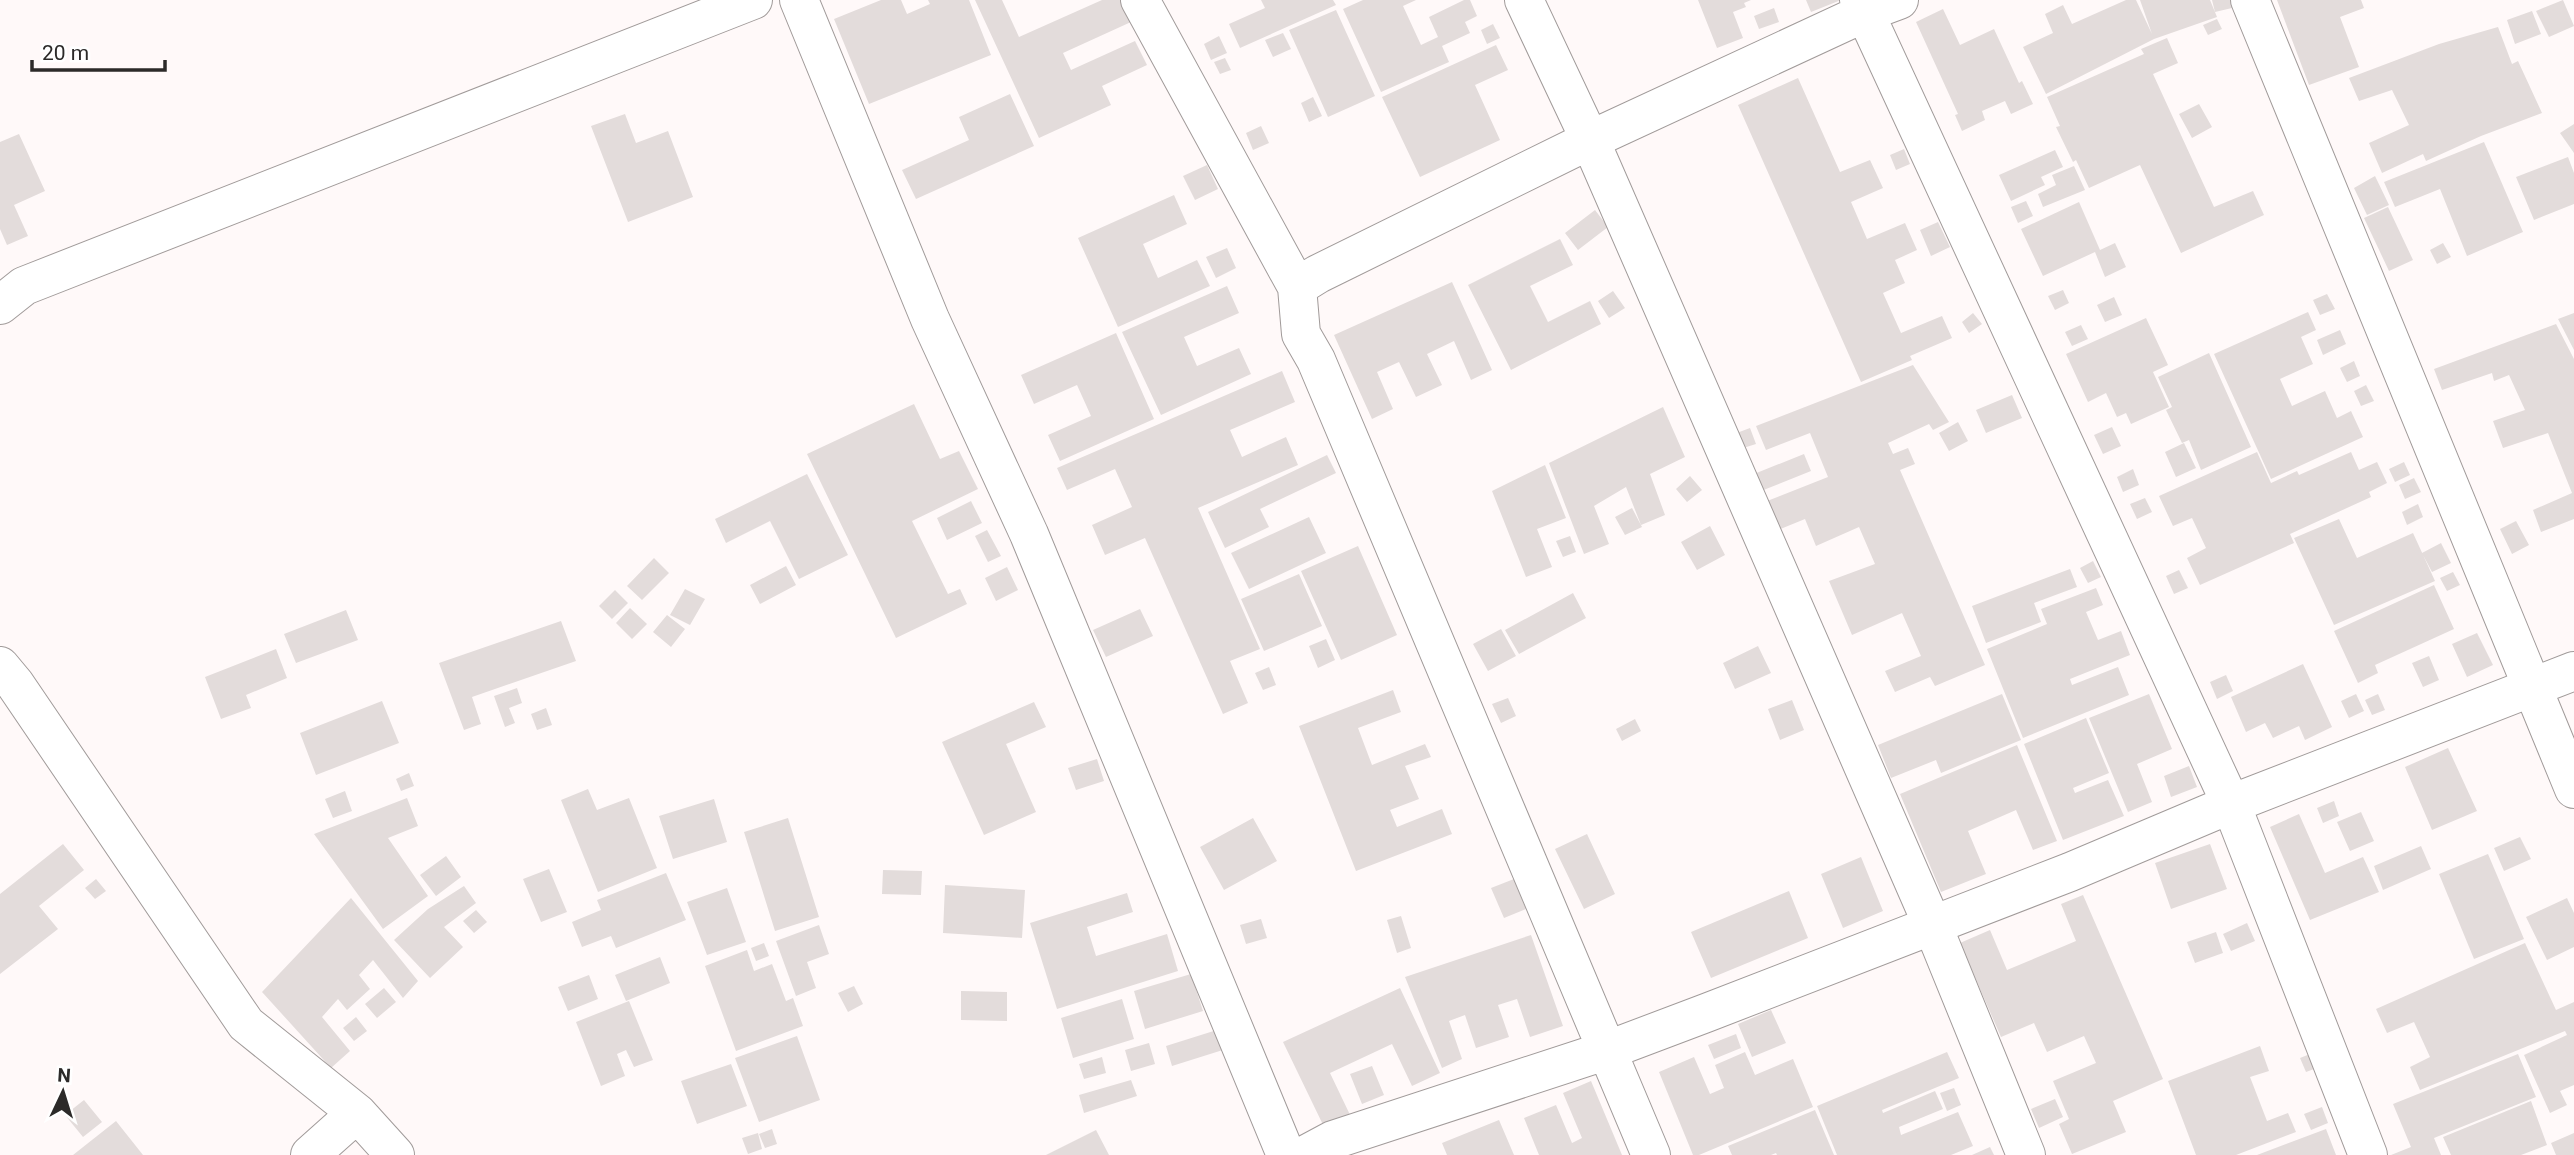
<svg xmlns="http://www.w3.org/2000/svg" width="2574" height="1155" font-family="Roboto,sans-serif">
<rect width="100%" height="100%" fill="#fff9f9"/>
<!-- building -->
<path fill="#e3dcdb" d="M881,0H901L907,14L930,4L928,0H969L991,55L869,104L834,19Z
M975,0H1002L1019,37L1102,0H1120L1131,22L1063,53L1071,70L1135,41L1147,65L1102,86L1111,105L1039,138Z
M1261,0H1333L1336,5L1240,48L1229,24L1265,8Z
M1363,0H1416L1403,6L1421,45L1438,37L1429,17L1464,0H1470L1477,16L1465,22L1470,33L1442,46L1449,62L1381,92L1343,9Z
M1698,0H1751L1744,3L1746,7L1733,12L1743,38L1717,48Z
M1806,0H1841L1811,12Z
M2126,0H2136L2152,34L2140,0H2210L2217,17L2154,39L2046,94L2023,47L2053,33L2045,14L2063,5L2072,24Z
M2212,0H2231L2232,8L2215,12Z
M2277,0H2361L2364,8L2340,17L2359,67L2309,85Z
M2563,0L2574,26L2549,37L2536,11Z
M1774,8L1779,22L1759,29L1754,16Z
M1943,9L1960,45L1994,29L2019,83L2022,81L2033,104L2011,114L2005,101L1982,111L1985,120L1962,131L1955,115L1958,114L1916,22Z
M1336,10L1375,96L1328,117L1289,30Z
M2532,11L2541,34L2515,44L2507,20Z
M2217,19L2222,29L2208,35L2203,25Z
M1493,24L1500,38L1487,44L1481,30Z
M2498,27L2512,64L2518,61L2542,113L2481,136L2426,161L2423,154L2382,173L2369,143L2409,125L2392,90L2359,101L2349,78L2439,44Z
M1283,33L1291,49L1273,57L1265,40Z
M1219,36L1227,53L1211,60L1204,44Z
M2167,38L2178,63L2153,74L2214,207L2253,191L2264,215L2181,253L2140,165L2089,188L2076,160L2073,162L2056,127L2060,126L2047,97L2144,54L2141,49Z
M1496,45L1508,70L1475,85L1500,140L1420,177L1382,97Z
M1225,58L1231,70L1220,74L1214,62Z
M1798,78L1840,172L1870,160L1883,188L1851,202L1867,239L1905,223L1917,250L1895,260L1905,283L1883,293L1901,333L1942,316L1952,338L1910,356L1912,360L1861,382L1738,105Z
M1010,94L1034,146L916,199L902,170L969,140L959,117Z
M1313,97L1322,116L1309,122L1301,103Z
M2199,104L2212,127L2192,138L2179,114Z
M625,114L636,143L668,131L693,197L628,222L591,126Z
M2574,124V153L2560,133Z
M1261,126L1269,143L1253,150L1246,133Z
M19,134L45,191L14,205L28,236L7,245L0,229V142Z
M2484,142L2523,232L2467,256L2440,189L2395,207L2384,182Z
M1904,149L1910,164L1896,170L1890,155Z
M2055,150L2063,167L2041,177L2045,185L2011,201L1999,175Z
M2568,157L2574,173V204L2534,220L2516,177Z
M1207,165L1218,189L1195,200L1183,176Z
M2074,166L2085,190L2043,207L2038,194L2056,185L2052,175Z
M2375,176L2389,205L2367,215L2354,188Z
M1174,195L1187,224L1143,244L1158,278L1197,260L1210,286L1118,327L1078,238Z
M2026,201L2033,216L2018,223L2011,207Z
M2079,202L2100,250L2115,243L2126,267L2105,277L2095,252L2043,276L2021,229Z
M2388,207L2413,260L2389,271L2364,218Z
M1595,210L1608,227L1578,250L1565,233Z
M1938,222L1950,247L1931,256L1920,230Z
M1560,239L1573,265L1530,286L1548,322L1590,301L1601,324L1511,370L1468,285Z
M2443,243L2451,257L2437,264L2430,250Z
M1227,248L1236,268L1216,278L1206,257Z
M1452,282L1492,370L1471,380L1454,341L1427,354L1442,385L1416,397L1399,362L1377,372L1393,409L1372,419L1334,335Z
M1227,286L1239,313L1184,337L1197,366L1239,348L1251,374L1161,415L1122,332Z
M2063,290L2069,303L2055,310L2048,296Z
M1613,291L1625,308L1609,318L1598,301Z
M2327,294L2335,309L2320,315L2313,300Z
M2114,297L2122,315L2105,322L2097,305Z
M2308,312L2316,330L2301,337L2313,364L2280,379L2292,406L2325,391L2337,418L2351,411L2363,437L2271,479L2214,354Z
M1973,313L1982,324L1969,333L1962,322Z
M2574,313V350L2558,319Z
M2146,318L2168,365L2153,372L2169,407L2131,424L2126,413L2117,417L2106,393L2088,402L2066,354Z
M2556,324L2574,359V519L2541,532L2533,510L2572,493L2548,433L2503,448L2493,421L2525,410L2509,375L2494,381L2492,373L2442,390L2434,369Z
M2081,325L2088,339L2072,346L2065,332Z
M2340,330L2346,344L2323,355L2317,340Z
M1116,333L1154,419L1060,461L1048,435L1091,416L1077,385L1034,404L1021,375Z
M2209,353L2251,447L2201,470L2189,440L2182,443L2166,410L2172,407L2158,377Z
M2354,361L2360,376L2347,382L2340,368Z
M1913,365L1949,422L1933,430L1929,424L1888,443L1893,454L1908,448L1915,464L1900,470L1985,665L1935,686L1930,677L1895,692L1885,671L1921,656L1902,613L1852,635L1829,581L1875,564L1859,527L1816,546L1805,519L1773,532L1762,503L1828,477L1810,433L1766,450L1756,426Z
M1282,371L1295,402L1230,430L1242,457L1286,437L1298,465L1198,508L1260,649L1230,661L1248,703L1223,714L1145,538L1105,555L1092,525L1132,507L1115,469L1067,490L1057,468Z
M2366,385L2374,401L2361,406L2354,391Z
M2012,395L2022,418L1986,433L1976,410Z
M914,404L940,459L959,451L978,489L912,521L948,594L960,589L967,604L896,638L807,454Z
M1663,407L1685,457L1650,474L1665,515L1641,525L1626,487L1594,506L1609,544L1584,554L1549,463Z
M1958,422L1968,441L1949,451L1939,433Z
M2112,427L2121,446L2103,454L2094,435Z
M1750,428L1756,444L1740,449L1734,434Z
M2184,443L2196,468L2176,477L2165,452Z
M2257,452L2271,483L2297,471L2299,475L2351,452L2359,470L2377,462L2387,483L2369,492L2371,497L2290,534L2294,543L2200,585L2187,558L2206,548L2192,518L2173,526L2159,496Z
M1804,454L1811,471L1761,491L1754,474Z
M1327,455L1336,473L1260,509L1269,527L1225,548L1208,512Z
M2404,462L2410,475L2395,482L2389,469Z
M1545,465L1566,518L1537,529L1552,567L1526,577L1492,491Z
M2133,469L2139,485L2123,492L2117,477Z
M807,474L848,555L799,579L770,521L726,543L715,519Z
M1690,476L1702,490L1687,502L1676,489Z
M2414,478L2421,492L2405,499L2399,485Z
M2145,498L2152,512L2137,519L2130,504Z
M971,501L982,523L947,540L937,518Z
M2418,504L2423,517L2407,525L2402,512Z
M1632,508L1642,527L1625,535L1615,517Z
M1309,517L1326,553L1249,589L1231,553Z
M2339,519L2357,558L2413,533L2435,581L2334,625L2294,538Z
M2516,521L2529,545L2512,554L2500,529Z
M1710,526L1725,555L1697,570L1681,542Z
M987,530L1001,556L988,562L975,536Z
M1570,536L1576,552L1563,557L1556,541Z
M2441,543L2451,563L2432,572L2422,553Z
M1358,546L1397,635L1341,660L1301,571Z
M654,558L669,573L642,600L627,586Z
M2093,561L2101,577L2088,583L2080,568Z
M786,566L796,585L760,604L750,585Z
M1007,567L1018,590L996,601L985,578Z
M2070,569L2077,587L2034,603L2041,622L1986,643L1972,606Z
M2179,570L2188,588L2174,594L2166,576Z
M2453,572L2460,585L2447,591L2440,578Z
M1299,574L1322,626L1264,651L1241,599Z
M2434,585L2454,629L2375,665L2378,673L2358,683L2334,631Z
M2096,588L2103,605L2086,612L2098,640L2121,631L2130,655L2070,679L2072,685L2118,667L2129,695L2023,738L1987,649L2047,624L2041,609Z
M685,589L705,599L690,625L670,615Z
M615,590L628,603L612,619L599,606Z
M1573,593L1586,618L1519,654L1505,630Z
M630,608L647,624L632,639L616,623Z
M1140,609L1153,636L1106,657L1093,630Z
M346,610L358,640L296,663L284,634Z
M667,615L685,629L671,647L653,632Z
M561,621L576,661L472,697L481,724L464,730L439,663Z
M1501,629L1516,656L1488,671L1473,644Z
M2477,633L2493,665L2467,677L2452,644Z
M1326,639L1335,660L1318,668L1309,646Z
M1758,646L1771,673L1735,689L1723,663Z
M276,649L287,678L246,695L251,708L221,719L205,677Z
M2429,656L2439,680L2423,687L2412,663Z
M2303,664L2332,727L2305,740L2299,726L2273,738L2265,723L2246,732L2231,697Z
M1269,667L1276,685L1263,690L1255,673Z
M2226,675L2233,691L2217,699L2210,682Z
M517,688L522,703L509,708L515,723L505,727L494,696Z
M1393,690L1401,712L1358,728L1372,765L1425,744L1431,757L1405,766L1419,799L1390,810L1397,827L1442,809L1452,834L1356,871L1299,726Z
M2002,694L2021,740L1941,773L1936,760L1891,778L1878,745Z
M2149,694L2172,749L2137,764L2152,802L2128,812L2089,718Z
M2356,694L2364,711L2349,718L2341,701Z
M2378,694L2385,710L2372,715L2365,700Z
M1508,698L1516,716L1501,723L1492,704Z
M1792,700L1804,730L1780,740L1768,709Z
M382,701L399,743L316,775L300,733Z
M1034,702L1046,727L1006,744L1036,812L984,835L942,742Z
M546,708L552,725L537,730L531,714Z
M2086,718L2109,773L2073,788L2075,793L2108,780L2124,816L2063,840L2024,744Z
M1635,719L1641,731L1622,741L1616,729Z
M2017,745L2057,841L2033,850L2016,810L1968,831L1986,874L1941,892L1900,794Z
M2448,748L2477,811L2432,830L2405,767Z
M1097,759L1104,781L1076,790L1068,768Z
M2189,766L2197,787L2171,797L2164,776Z
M409,773L414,786L401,791L396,779Z
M588,789L597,810L629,798L657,868L598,892L561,800Z
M345,791L352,811L333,818L325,799Z
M407,798L418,826L388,838L428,896L383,929L314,834Z
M714,799L727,842L673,859L659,816Z
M2334,801L2339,816L2323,823L2317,808Z
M2361,812L2374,841L2350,851L2337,822Z
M2299,814L2325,873L2363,857L2379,892L2310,920L2270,827Z
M788,818L819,917L775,931L744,832Z
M1253,818L1277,861L1224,890L1200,847Z
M1587,834L1615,894L1584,909L1555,849Z
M2520,837L2531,859L2504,871L2494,848Z
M63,844L84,870L39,906L58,929L0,974V894Z
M2210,844L2227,889L2171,909L2155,863Z
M2421,846L2431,869L2383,890L2374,866Z
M2488,854L2524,939L2474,959L2439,874Z
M446,856L461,877L436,896L420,875Z
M1861,857L1883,911L1843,928L1821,874Z
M549,869L567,912L541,922L523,879Z
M883,870L922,871L921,895L882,894Z
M666,873L686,920L616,948L611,936L582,947L572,922L601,910L597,900Z
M96,879L106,891L95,899L85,888Z
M1514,879L1526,909L1504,918L1491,888Z
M945,885L1025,890L1022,938L943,933Z
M464,886L476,903L444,927L463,947L430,978L394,940L428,909Z
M727,888L746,942L707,955L687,902Z
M1789,891L1808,938L1711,978L1691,932Z
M1127,893L1133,912L1087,927L1096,956L1167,934L1178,971L1057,1009L1030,923Z
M2083,895L2163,1079L2113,1101L2126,1132L2072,1154L2059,1124L2069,1119L2053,1081L2096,1063L2084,1036L2047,1052L2034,1023L2001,1037L1960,943L1990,930L2007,970L2076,941L2061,904Z
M351,898L418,981L403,998L373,960L359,975L370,989L347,1010L338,999L322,1017L350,1051L331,1068L262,992Z
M2567,898L2574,913V947L2547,960L2526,917Z
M476,910L487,922L474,933L463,921Z
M1401,916L1411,948L1397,953L1387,920Z
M1261,919L1267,938L1246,944L1240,925Z
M2247,923L2255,941L2231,951L2223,934Z
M819,925L829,954L807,962L816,988L796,996L776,941Z
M2216,932L2223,953L2195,963L2187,942Z
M1531,935L1563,1026L1530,1037L1517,999L1498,1005L1509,1037L1476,1048L1465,1015L1449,1021L1462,1059L1442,1068L1405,977Z
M764,943L769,956L756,961L751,948Z
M2525,943L2556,1010L2574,1002V1085L2560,1091L2567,1105L2550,1113L2524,1055L2567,1035L2565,1031L2420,1090L2410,1067L2430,1057L2414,1022L2387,1033L2376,1009Z
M747,950L754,971L772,964L786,1001L793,998L803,1026L736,1051L705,966Z
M660,957L670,983L626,1001L615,975Z
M1191,974L1203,1011L1145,1029L1134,991Z
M589,975L598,999L568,1011L558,987Z
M854,986L863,1004L848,1012L838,993Z
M384,988L396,1002L377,1018L365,1004Z
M1400,988L1440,1073L1412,1086L1392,1044L1330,1073L1352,1119L1326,1131L1283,1042Z
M961,991L1007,992V1021L961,1020Z
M1122,999L1134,1039L1073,1058L1061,1018Z
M629,1001L653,1060L634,1067L626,1050L617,1054L625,1076L601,1086L576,1022Z
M1771,1010L1786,1043L1752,1057L1738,1024Z
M356,1017L367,1031L354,1041L343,1028Z
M1220,1029L1226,1049L1172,1066L1166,1046Z
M1736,1034L1741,1048L1714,1059L1708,1045Z
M797,1036L820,1100L759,1122L735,1058Z
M1149,1043L1155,1064L1131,1071L1125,1050Z
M2260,1046L2269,1071L2250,1077L2267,1121L2288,1113L2296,1132L2236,1155H2196L2168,1081Z
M2320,1050L2325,1065L2306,1072L2300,1058Z
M1745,1052L1755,1075L1793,1059L1813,1107L1699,1155H1693L1659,1072L1694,1057L1710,1094L1724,1088L1715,1065Z
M1947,1052L1959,1078L1882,1110L1883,1113L1935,1091L1943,1109L1899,1127L1901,1135L1958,1112L1973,1146L1951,1155H1837L1817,1106Z
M2518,1054L2536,1097L2434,1138L2441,1155H2391L2411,1147L2393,1104Z
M1102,1057L1106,1073L1084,1079L1079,1064Z
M731,1064L747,1106L697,1124L681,1081Z
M1372,1066L1384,1095L1362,1104L1350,1074Z
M1131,1080L1137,1096L1084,1113L1079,1095Z
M1591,1081L1622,1155H1539L1524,1118L1556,1105L1572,1143L1582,1138L1563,1093Z
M1954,1088L1961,1105L1947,1111L1940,1093Z
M2055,1099L2063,1117L2039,1128L2031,1109Z
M84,1100L102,1122L83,1137L65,1115Z
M2531,1101L2547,1145L2521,1155H2451L2443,1137Z
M2322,1107L2328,1123L2311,1130L2304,1114Z
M1815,1110L1834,1155H1777L1776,1153L1771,1155H1732L1728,1146Z
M1499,1120L1514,1155H1447L1442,1143Z
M116,1121L143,1155H73Z
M772,1129L777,1144L765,1148L759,1134Z
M2326,1129L2336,1155H2257Z
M1096,1130L1109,1155H1046Z
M758,1133L762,1149L748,1154L742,1138Z
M2574,1133V1155H2556L2551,1143Z
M1990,1147L1994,1155H1972Z"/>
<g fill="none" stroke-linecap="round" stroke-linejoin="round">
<!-- minor casing -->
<g stroke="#a19b9a" stroke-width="40">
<path id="minor" d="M799,0L930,319L1029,534L1286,1155
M1140,0L1297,287L1301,334L1316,360L1651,1155
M1524,0L1590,140L1932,924L2026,1155
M1859,0L2231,804L2368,1155
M2250,0L2574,789
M1297,287L1318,274L1590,140L1864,13L1899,0
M0,305L24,286L753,0
M0,666L15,684L246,1024L357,1113L395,1155
M310,1155L357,1113
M1305,1155L1333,1140L1608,1050L1706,1013L2070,872L2231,804L2574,671"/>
</g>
<!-- minor -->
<use href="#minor" stroke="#fff" stroke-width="38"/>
</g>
<!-- north arrow -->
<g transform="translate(63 1092) rotate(4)" stroke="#ffffff" stroke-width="5" paint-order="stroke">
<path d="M0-5L12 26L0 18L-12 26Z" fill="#2c2a29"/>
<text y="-10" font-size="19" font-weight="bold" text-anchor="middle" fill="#2c2a29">N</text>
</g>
<!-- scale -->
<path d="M32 60v10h133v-10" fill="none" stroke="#2c2a29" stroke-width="3.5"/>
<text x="42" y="60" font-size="21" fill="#2c2a29" stroke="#ffffff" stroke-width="5" paint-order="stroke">20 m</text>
</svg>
